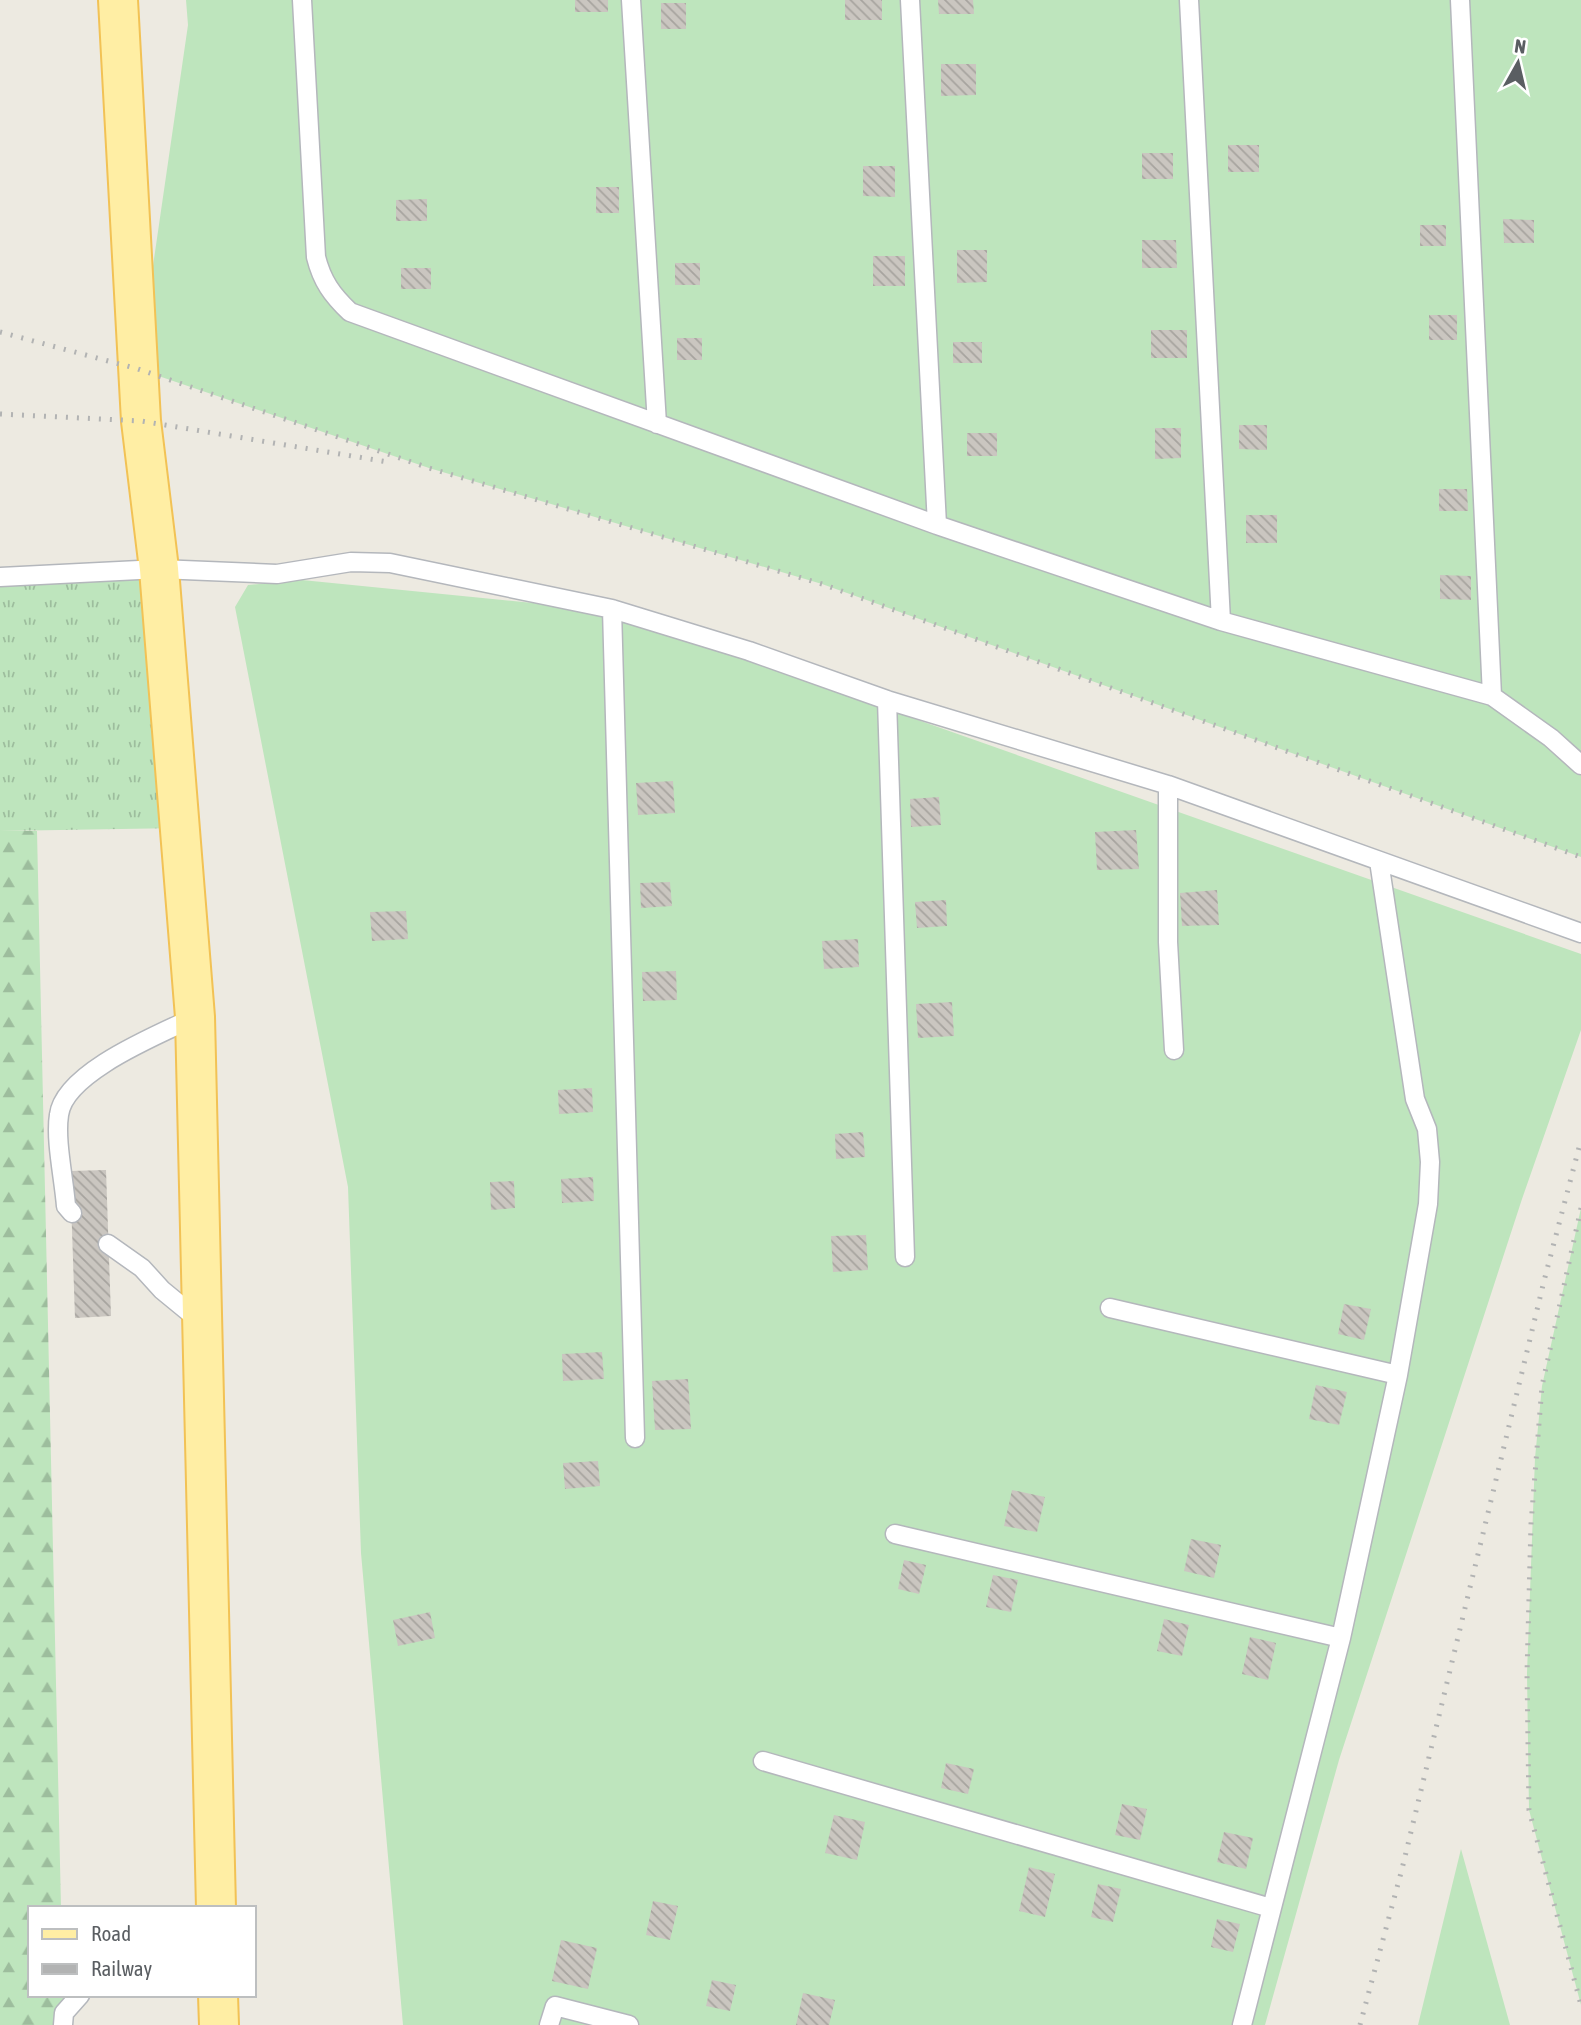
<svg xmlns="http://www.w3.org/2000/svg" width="1581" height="2025" font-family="'Asap Condensed',sans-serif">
<defs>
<pattern id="grass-tufts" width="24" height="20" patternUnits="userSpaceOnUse" patternTransform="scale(1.75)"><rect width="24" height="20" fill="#bee5bd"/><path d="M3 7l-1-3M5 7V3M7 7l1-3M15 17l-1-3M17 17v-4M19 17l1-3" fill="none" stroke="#9dbd9d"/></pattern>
<pattern id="forest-firs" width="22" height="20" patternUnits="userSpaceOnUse" patternTransform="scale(1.75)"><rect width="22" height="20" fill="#bee5bd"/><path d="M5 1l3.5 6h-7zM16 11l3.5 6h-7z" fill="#9dbd9d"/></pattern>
<pattern id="building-back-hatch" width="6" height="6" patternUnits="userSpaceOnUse" patternTransform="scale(1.75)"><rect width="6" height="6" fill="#cac6c0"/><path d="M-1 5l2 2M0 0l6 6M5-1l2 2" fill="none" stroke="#a7a49f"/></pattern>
</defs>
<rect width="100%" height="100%" fill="#edeae1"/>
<!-- grass -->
<path fill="url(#grass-tufts)" d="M159,569L181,828L0,831V577Z"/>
<!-- forest -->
<path fill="url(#forest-firs)" d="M0,831H37L61,1908H30V1995H63V2025H0Z"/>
<!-- garden -->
<path fill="#bee5bd" d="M186,0H1581V857L822,584L429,468L138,369L188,25Z
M302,580L563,606L694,641L1581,954V1030L1522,1199L1339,1760L1265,2025H403L361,1553L348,1187L235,607L248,585Z
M1581,1208V2005L1529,1810L1527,1673L1535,1458L1542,1386Z
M1461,1849L1510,2025H1418Z"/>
<!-- building -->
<path fill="url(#building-back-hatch)" d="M575,0H608V12H575Z
M845,0H882V20H845Z
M938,0H973L974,14H939Z
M661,3H686V29H661Z
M941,64H976V95L941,96Z
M1228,145H1259V172H1228Z
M1142,153H1173V179H1142Z
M863,166H895V197L863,196Z
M596,187H619V213H596Z
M427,199V221H396V200Z
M1503,219L1534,220V243H1504Z
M1420,225H1446V246H1420Z
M1142,240H1176L1177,268H1142Z
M957,250H987V282L957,283Z
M873,256H905V286H873Z
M675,263H700V285H675Z
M401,268H431V289H401Z
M1429,315H1457V340H1429Z
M1151,330H1187V358H1151Z
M677,338H702V360H677Z
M953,342H982V363H953Z
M1239,425H1267V450L1239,449Z
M1155,428H1181V458L1155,459Z
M967,433H997V456H967Z
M1439,489H1467L1468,511H1439Z
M1246,515H1277V543H1246Z
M1440,575L1471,576V600L1440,599Z
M673,781L675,813L638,815L636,783Z
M939,797L941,825L911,827L910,799Z
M1136,830L1139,869L1097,870L1095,832Z
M670,882L672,906L641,908L640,883Z
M1217,890L1219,925L1182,926L1180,893Z
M946,900L947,926L917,928L915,902Z
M406,911L408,939L372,941L370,912Z
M858,939L859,967L824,969L822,941Z
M676,971L677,1000L643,1001L642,972Z
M952,1002L954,1036L918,1038L916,1004Z
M592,1088L593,1112L559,1114L558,1090Z
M863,1132L865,1157L836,1159L835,1134Z
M106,1170L111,1316L75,1318L70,1171Z
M593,1177L594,1201L562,1203L561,1179Z
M514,1181L515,1208L491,1210L490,1182Z
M866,1235L868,1270L833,1272L831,1236Z
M1344,1304L1371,1309L1364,1340L1338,1334Z
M602,1352L604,1379L563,1381L562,1354Z
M688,1379L691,1429L655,1430L652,1381Z
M1316,1385L1347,1392L1339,1425L1309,1419Z
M598,1461L600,1486L565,1489L563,1463Z
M1012,1490L1045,1497L1037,1532L1004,1526Z
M1191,1539L1221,1545L1214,1578L1184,1571Z
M904,1560L926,1565L919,1594L898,1589Z
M993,1575L1018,1580L1011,1612L986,1607Z
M430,1612L435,1638L398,1646L393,1620Z
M1164,1619L1189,1625L1182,1656L1157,1651Z
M1250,1637L1276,1643L1268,1680L1242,1674Z
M946,1763L974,1769L968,1794L941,1788Z
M1122,1804L1147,1809L1140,1840L1115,1835Z
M834,1815L865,1822L857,1860L825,1853Z
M1224,1832L1253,1838L1246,1869L1217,1862Z
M1029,1867L1055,1874L1045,1917L1019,1911Z
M1098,1884L1121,1889L1113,1922L1091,1917Z
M653,1901L678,1906L670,1940L646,1935Z
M1217,1919L1240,1924L1233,1952L1211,1947Z
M561,1940L597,1948L588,1989L552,1981Z
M712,1980L736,1985L730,2011L706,2006Z
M803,1993L835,2000L829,2025H796Z"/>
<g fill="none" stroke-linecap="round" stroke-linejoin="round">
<!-- lane casing -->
<g stroke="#b4b7bc" stroke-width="21">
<path id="lane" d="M302,0L316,257C322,281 332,295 350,312L937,525L1221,621L1492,696L1551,738L1581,765
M631,0L657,424
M910,0L937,525
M1189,0L1221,621
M1460,0L1492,696
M0,577L159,569L277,574L351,562L390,563L612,609L749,651L887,700L1168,785L1581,933
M612,609L635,1438
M887,700L905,1257
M1168,785V942L1174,1050
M72,1213L66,1206C64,1179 55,1140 59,1115C64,1072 160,1034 195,1017
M108,1244L142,1268L162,1290L201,1322
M1110,1308L1398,1375
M895,1534L1341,1638
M763,1761L1271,1908
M63,2025L64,2013L80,1995
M549,2025L555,2006L629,2025
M1242,2025L1341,1638L1398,1375L1428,1204L1430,1162L1427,1129L1415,1099L1379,861"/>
</g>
<!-- primary casing -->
<g stroke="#f2c255" stroke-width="42">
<path id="primary" d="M118,0L141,421L159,569L195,1017L216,1908
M218,1995L219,2025"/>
</g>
<!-- lane -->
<use href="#lane" stroke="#fff" stroke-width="18"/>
<!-- primary -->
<use href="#primary" stroke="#ffeea4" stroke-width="38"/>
<!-- rail -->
<path stroke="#b2b3b3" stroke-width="5" stroke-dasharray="2 9" stroke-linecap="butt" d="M0,332L138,369L429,468L822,584L1581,857
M0,414L141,421L388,462
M1581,1208L1542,1386L1531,1524L1527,1673L1529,1810L1581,2005
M1360,2025L1402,1869L1544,1281L1581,1140"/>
</g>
<!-- legend -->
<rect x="28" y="1906" width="228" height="91" fill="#ffffff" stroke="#bdbfc0" stroke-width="2"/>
<rect x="42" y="1929" width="35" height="10" fill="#ffeea4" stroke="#bdbfc0" stroke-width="2"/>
<text x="91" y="1941" font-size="21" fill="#5a5e62">Road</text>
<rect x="42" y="1964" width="35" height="10" fill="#b2b3b3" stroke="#bdbfc0" stroke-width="2"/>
<text x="91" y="1976" font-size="21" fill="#5a5e62">Railway</text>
<!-- north arrow -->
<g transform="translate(1518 63) rotate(8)" stroke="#ffffff" stroke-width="5" paint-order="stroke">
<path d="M0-5L12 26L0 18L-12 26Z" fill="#5a5e62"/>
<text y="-10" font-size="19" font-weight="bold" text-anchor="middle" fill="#5a5e62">N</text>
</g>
</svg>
